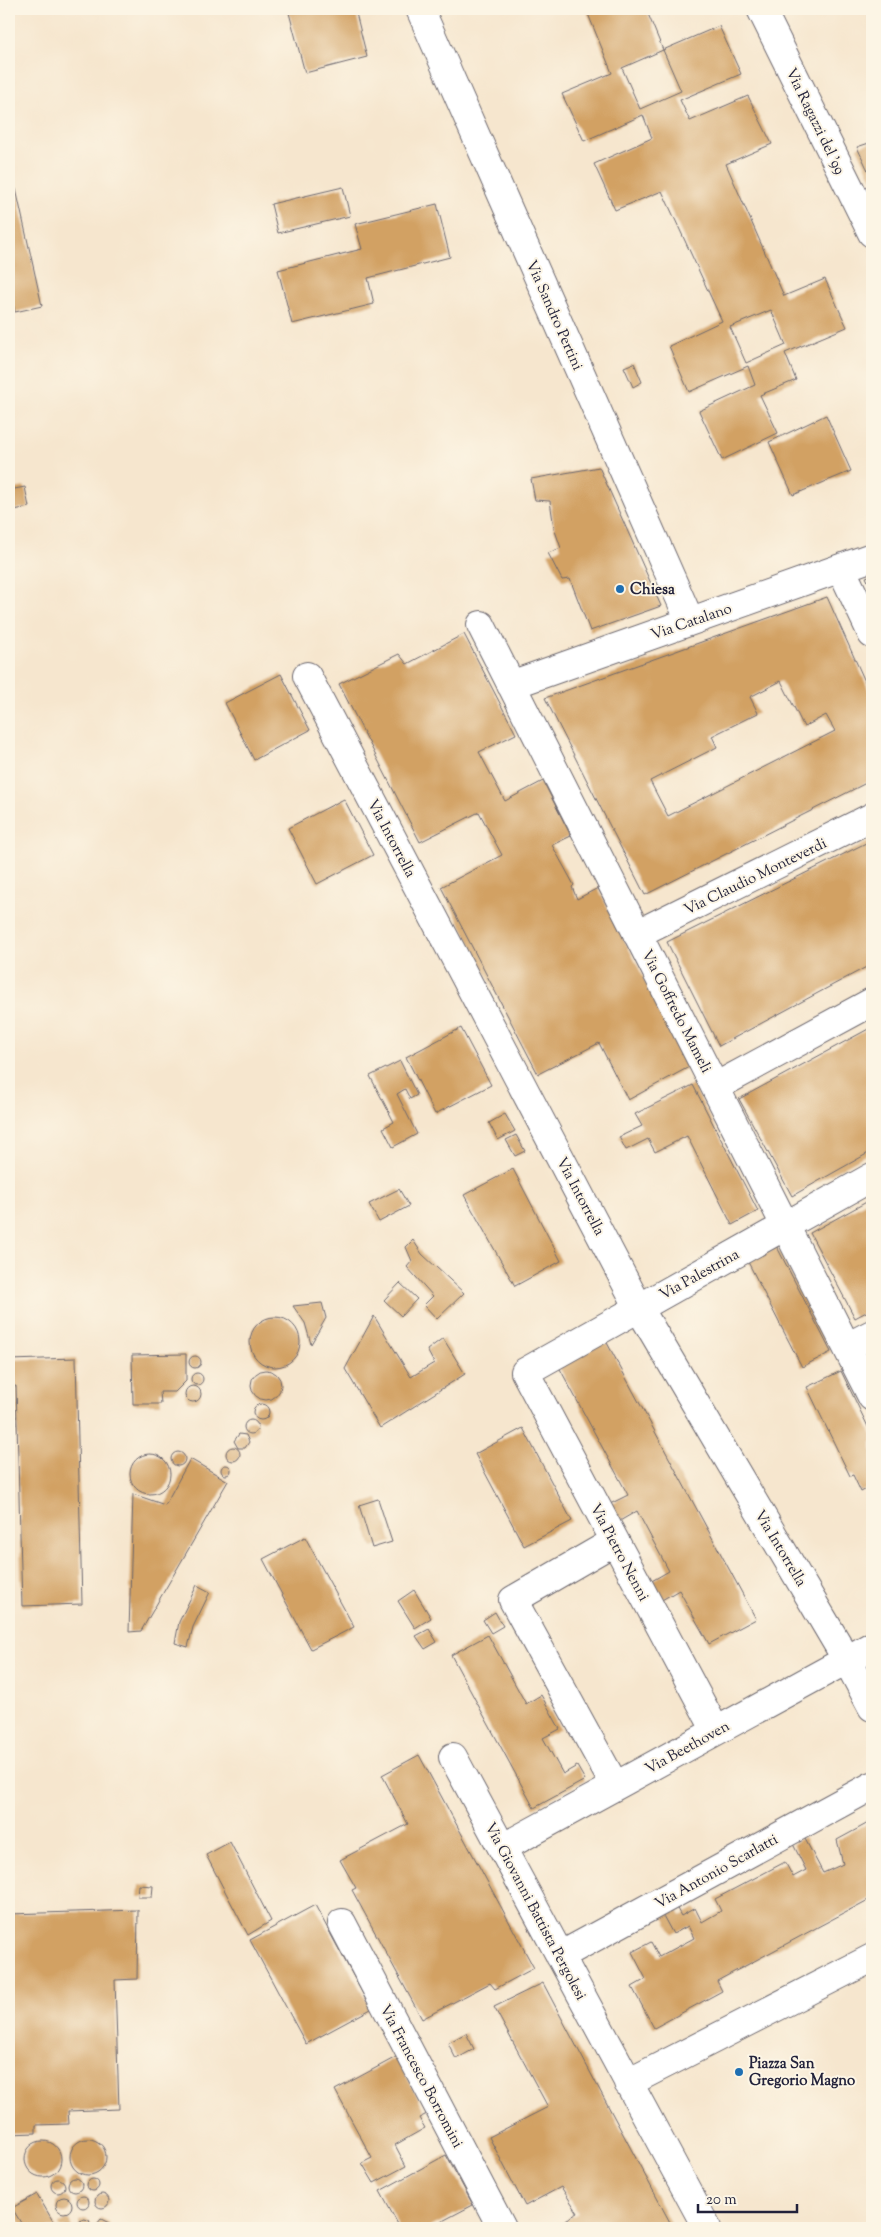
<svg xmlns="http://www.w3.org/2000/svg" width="881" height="2237" font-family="'Sorts Mill Goudy',serif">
<rect width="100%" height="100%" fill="#fcf5e5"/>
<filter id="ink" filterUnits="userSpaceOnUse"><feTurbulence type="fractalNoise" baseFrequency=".02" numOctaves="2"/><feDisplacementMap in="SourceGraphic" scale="10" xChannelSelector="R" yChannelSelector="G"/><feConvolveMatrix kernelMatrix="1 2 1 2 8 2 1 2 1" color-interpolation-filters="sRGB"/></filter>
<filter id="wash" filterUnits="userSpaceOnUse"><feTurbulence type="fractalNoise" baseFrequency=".0096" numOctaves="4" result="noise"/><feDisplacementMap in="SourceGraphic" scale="20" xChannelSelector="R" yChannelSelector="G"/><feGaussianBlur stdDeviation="1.12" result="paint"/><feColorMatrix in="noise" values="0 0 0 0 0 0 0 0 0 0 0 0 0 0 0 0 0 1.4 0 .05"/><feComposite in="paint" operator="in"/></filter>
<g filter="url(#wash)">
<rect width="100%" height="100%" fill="#f6e6ce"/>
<g id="blocks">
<!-- building -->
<path fill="#d2a164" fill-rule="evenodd" d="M288,9H355L367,57L305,73Z
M586,9H646L663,50L719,26L741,74L680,100L690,121L748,96L772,144L726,164L784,296L825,279L847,327L785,353L796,380L760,395L778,433L722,460L699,411L755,385L748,366L689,392L669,346L722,321L662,191L615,210L594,164L652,138L643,115L584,141L562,94L612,73ZM663,50L681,91L640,109L622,68ZM771,310L786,345L746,363L730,327Z
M872,142V179L857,147Z
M343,187L350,216L278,233L271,204Z
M16,189L42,306L15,312L9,285V191Z
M437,204L450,257L368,278L374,304L292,324L278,270L362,249L355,224Z
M634,363L642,382L633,387L624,367Z
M826,415L851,471L793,495L769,442Z
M599,467L661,606L590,631L570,579L562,580L548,553L561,548L554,528L550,501L535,500L531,479Z
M25,487L29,507L9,511V490Z
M872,575V590L866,577Z
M827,597L872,697V780L645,895L545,698ZM781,681L804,727L826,715L835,731L668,816L650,781L717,747L712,736L758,713L750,697Z
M464,634L516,734L479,752L505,801L543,781L571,836L552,845L574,885L572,887L577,899L598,888L689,1067L628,1100L599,1043L538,1074L441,887L502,855L479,812L420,842L339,684L399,654L407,664Z
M281,674L310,730L254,760L225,703Z
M344,799L373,855L317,884L288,828Z
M872,840V964L719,1046L667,942Z
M872,1027V1151L792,1196L739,1099Z
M461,1028L491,1085L435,1114L406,1057Z
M400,1061L417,1095L410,1099L405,1089L397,1094L417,1134L393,1147L383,1128L394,1122L370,1076Z
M693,1085L758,1211L732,1225L687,1136L655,1152L648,1139L626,1150L619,1137L642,1126L635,1114Z
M505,1114L515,1131L498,1140L489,1123Z
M516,1135L525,1151L515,1156L506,1140Z
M513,1169L561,1261L515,1286L464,1195Z
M399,1189L409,1206L379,1222L369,1204Z
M872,1199V1309L855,1318L810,1233Z
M413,1240L422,1254L464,1293L437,1319L424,1305L433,1296L407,1267L412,1261L406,1247Z
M777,1247L831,1352L802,1367L748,1262Z
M400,1283L417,1299L401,1316L384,1300Z
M322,1303L326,1318L311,1344L305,1323L293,1306Z
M374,1316L411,1377L434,1363L427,1350L443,1338L465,1374L380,1428L345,1369Z
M250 1342a25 25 0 1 1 50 0a25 25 0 1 1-50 0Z
M606,1341L756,1619L709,1644L679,1590L660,1601L650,1582L669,1571L637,1511L618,1522L608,1505L628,1495L559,1367Z
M186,1354V1381L175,1392H160L161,1404H133L132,1355Z
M189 1362a6 6 0 1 1 12 0a6 6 0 1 1-12 0Z
M76,1358L82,1604L22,1606L16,1386L9,1387V1360Z
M251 1385a15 15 0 1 1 30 0a15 15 0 1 1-30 0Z
M841,1371L872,1435V1486L861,1492L853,1475L850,1476L807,1387Z
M191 1379a6 6 0 1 1 12 0a6 6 0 1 1-12 0Z
M185 1394a8 8 0 1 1 16 0a8 8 0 1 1-16 0Z
M253 1412a8 8 0 1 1 16 0a8 8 0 1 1-16 0Z
M244 1427a7 7 0 1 1 14 0a7 7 0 1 1-14 0Z
M523,1428L572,1521L524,1546L475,1454Z
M239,1434L246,1435L249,1442L245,1448H238L234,1441Z
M226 1454a7 7 0 1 1 14 0a7 7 0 1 1-14 0Z
M171 1459a7 7 0 1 1 14 0a7 7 0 1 1-14 0Z
M130 1474a20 20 0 1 1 40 0a20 20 0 1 1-40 0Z
M190,1459L228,1481L141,1631L129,1632L133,1494L165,1505Z
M221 1470a5 5 0 1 1 10 0a5 5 0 1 1-10 0Z
M378,1499L392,1542L372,1548L359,1505Z
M305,1537L354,1627L311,1649L263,1559Z
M197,1585L210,1592L193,1627L188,1647L175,1643L179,1622Z
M414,1590L431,1618L415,1628L398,1601Z
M495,1612L503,1626L491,1633L483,1620Z
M429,1629L437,1642L425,1649L416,1636Z
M488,1635L526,1704L541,1695L560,1729L543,1738L563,1774L577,1766L585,1780L534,1808L451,1655Z
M419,1755L534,1968L495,1989L490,1983L422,2019L352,1890L356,1888L340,1860L408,1824L382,1775Z
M872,1821V1898L717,1981L722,1991L654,2028L632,1987L646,1979L632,1952L651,1942L659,1957L694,1938L688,1926L673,1934L661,1912L675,1905L681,1916L695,1908L702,1922L721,1911L715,1899L785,1862L793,1877L806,1870L793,1844L804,1837L823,1873L843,1864L837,1840Z
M230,1842L271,1921L248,1935L206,1855Z
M139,1885L153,1886L152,1897H138Z
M315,1905L371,2009L306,2044L250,1940Z
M138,1910L137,1979L115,1980L119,2109L68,2111L69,2124L36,2125V2133L9,2134V1914Z
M543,1983L589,2070L673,2228H551L578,2213L561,2187L525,2206L489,2137L548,2107L494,2007Z
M466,2033L474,2049L456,2059L448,2043Z
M396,2057L427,2114L419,2118L425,2128L395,2145L406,2166L374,2183L362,2163L372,2158L335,2090Z
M70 2157a18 18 0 1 1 36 0a18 18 0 1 1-36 0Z
M25 2159a18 18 0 1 1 36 0a18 18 0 1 1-36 0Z
M446,2155L473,2205L429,2228H400L380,2191Z
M68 2185a7 7 0 1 1 14 0a7 7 0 1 1-14 0Z
M87 2185a6 6 0 1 1 12 0a6 6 0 1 1-12 0Z
M51 2186a7 7 0 1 1 14 0a7 7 0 1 1-14 0Z
M37,2194L57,2228H24L12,2208Z
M95 2201a7 7 0 1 1 14 0a7 7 0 1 1-14 0Z
M77 2202a6 6 0 1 1 12 0a6 6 0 1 1-12 0Z
M56 2205a8 8 0 1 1 16 0a8 8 0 1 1-16 0Z
M84,2219L89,2220L92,2228H79V2221Z
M101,2219L109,2223V2228H97V2224Z
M66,2220L70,2222L72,2228H60L59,2225Z"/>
</g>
</g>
<g filter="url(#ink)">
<use href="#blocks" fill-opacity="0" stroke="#6c676e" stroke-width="1"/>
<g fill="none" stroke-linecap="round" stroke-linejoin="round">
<!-- minor casing -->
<g stroke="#6c676e" stroke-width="30">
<path id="minor" d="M420,9L690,621
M761,9L872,233
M841,568L872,634
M481,625L872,1397
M307,676L639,1308L847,1660L872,1707
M511,685L872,557
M637,934L872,817
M715,1087L872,1002
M847,1347L872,1334
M615,1541L513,1600L615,1786
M716,1731L525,1372L872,1177
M453,1757L707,2228
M502,1848L872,1646
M342,1923L502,2228
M560,1956L872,1786
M628,2083L872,1958"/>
</g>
<!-- minor -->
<use href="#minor" stroke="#fff" stroke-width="28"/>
</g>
</g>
<!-- markers -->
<g fill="#1f6fb2" stroke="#fcf5e5" stroke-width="2">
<circle cx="620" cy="589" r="5"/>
<circle cx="739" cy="2072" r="5"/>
</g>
<g text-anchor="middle" stroke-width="4" stroke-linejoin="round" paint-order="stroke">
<!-- street labels -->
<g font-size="15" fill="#22223b" stroke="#fcf5e5">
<text transform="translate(816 121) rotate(64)" y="5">Via Ragazzi del '99</text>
<text transform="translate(555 315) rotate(66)" y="5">Via Sandro Pertini</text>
<text transform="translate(691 621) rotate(-19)" y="5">Via Catalano</text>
<text transform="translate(392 838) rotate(62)" y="5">Via Intorrella</text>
<text transform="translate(755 876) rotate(-26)" y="5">Via Claudio Monteverdi</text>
<text transform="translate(677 1011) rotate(63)" y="5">Via Goffredo Mameli</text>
<text transform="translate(581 1196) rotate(62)" y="5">Via Intorrella</text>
<text transform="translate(699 1274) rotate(-29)" y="5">Via Palestrina</text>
<text transform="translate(781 1548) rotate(59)" y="5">Via Intorrella</text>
<text transform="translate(620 1552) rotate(62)" y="5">Via Pietro Nenni</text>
<text transform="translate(687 1747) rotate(-29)" y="5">Via Beethoven</text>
<text transform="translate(716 1871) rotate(-29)" y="5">Via Antonio Scarlatti</text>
<text transform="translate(536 1911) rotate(62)" y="5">Via Giovanni Battista Pergolesi</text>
<text transform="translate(422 2076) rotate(62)" y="5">Via Francesco Borromini</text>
</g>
<!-- poi labels -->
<g font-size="15" font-weight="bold" fill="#22223b" stroke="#fcf5e5" text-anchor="start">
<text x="630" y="594">Chiesa</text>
<text x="749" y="2068">Piazza San<tspan x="749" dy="17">Gregorio Magno</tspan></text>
</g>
</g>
<!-- margin -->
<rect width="881" height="2237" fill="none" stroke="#fcf5e5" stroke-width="30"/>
<!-- scale -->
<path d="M698 2204v8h99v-8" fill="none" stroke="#22223b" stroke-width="2.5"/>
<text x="706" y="2204" font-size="15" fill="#22223b" stroke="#fcf5e5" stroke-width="4" paint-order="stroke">20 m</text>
</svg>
